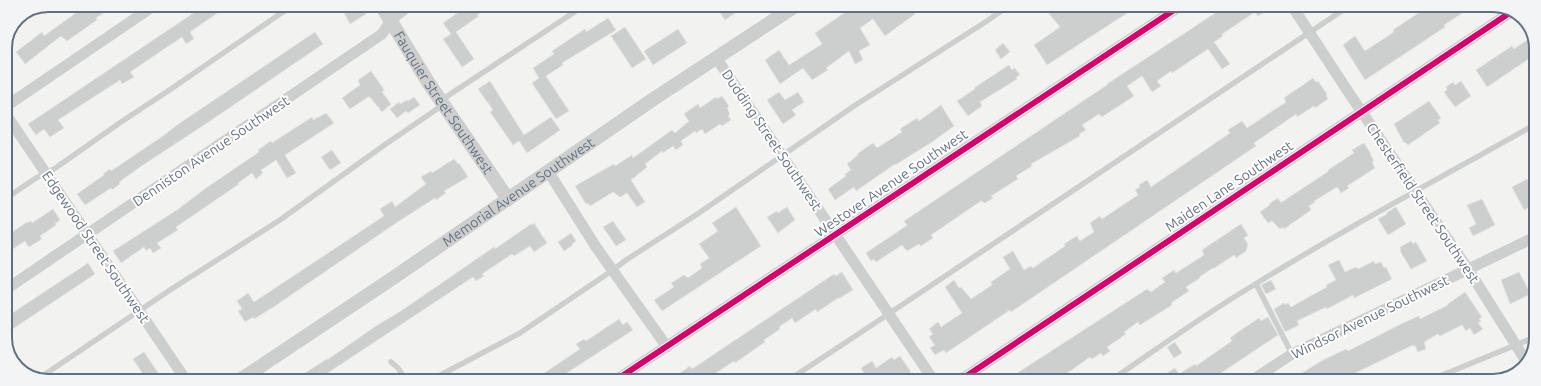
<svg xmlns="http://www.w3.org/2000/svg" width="1541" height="386" font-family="Ubuntu,sans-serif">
<rect width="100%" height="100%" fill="#f2f3f1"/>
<!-- building -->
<path fill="#cdcece" stroke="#e2e2e1" d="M87,5H115L96,18L97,20L67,41L61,36L25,64L16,52L42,32L44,36Z
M199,5H229L190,32L194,39L186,44L182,37L130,72L134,77L122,84L120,80L58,120L64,128L50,137L44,129L36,135L28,124L201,8Z
M348,5H360L366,14L350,24L342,9Z
M469,5H491L477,15L479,16L456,32L474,59L462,67L443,39L451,34L443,23Z
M715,5H747L725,20Z
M844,5L909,6L915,14L885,36L873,19L860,28L870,45L859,51L863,60L855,64L849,51L826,68L828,70L812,80L803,68L780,84L765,60L779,50L789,65L822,44L815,33L847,11Z
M1043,6H1069L1072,9L1077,6H1138L1047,65L1034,45L1060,27Z
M1226,6H1274L1258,16L1255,12L1222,34L1223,36L1214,42L1230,64L1222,69L1208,49L1172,73L1171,71L1157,81L1161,86L1152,92L1142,76L1127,86L1134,96L1102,117L1099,114L1082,125L1086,130L1079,134L1080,136L1031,164L1032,166L1016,176L1018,179L991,196L993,198L985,203L981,201L931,235L933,238L921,246L919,244L907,251L902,245L876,262L874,259L871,261L866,253L906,226L907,225L904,221L1107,85V84Z
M1429,6H1473L1444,25L1445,27L1365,80L1343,45L1355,36L1365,51L1394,32L1393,30Z
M608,18L616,30L562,63L563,65L546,76L569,111L556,119L532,83L539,78L533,68L554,54L552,51L585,29L586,32Z
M625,27L646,59L632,68L611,36Z
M678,29L687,43L653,65L644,51Z
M315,32L323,44L213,119L140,167L119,182L120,184L112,190L111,188L85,205L77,194L104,175L103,174L110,169L111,171L160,138L180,123Z
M1533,36L1536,43V54L1487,87L1476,70L1512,46L1514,49Z
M1003,43L1010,52L1001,59L995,50Z
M1009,65L1012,70L1015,68L1020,75L1016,77L1017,79L980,102L982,106L968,116L957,101L975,89L974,88Z
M371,71L383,88L384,91L382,92L391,104L382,112L370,97H368L350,109L342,98L360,85L358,80Z
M1313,78L1316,82L1318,81L1327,94L1326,95L1328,99L1315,108L1314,106L1297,117L1296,114L1254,143L1256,146L1011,312L1010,310L946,353L944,350L935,355L930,348L935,345L929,337L933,334L929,329L938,322L941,327L962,313L945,287L954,280L959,288L961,287L971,299L992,285L991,282L1010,269L1003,257L1013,251L1024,270L1031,266L1033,268L1065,246L1064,244L1077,236L1080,241L1094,232L1090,223L1100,216L1102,219L1138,195L1135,190L1140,187L1139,185L1147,180L1151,187L1230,133L1228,130L1242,121L1247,128L1286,102L1284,98Z
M490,81L524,135L551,117L560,130L527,153L519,141L513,145L490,112L493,110L478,89Z
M1461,81L1471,96L1455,107L1444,92L1447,90L1446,87L1453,82L1455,85Z
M779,92L785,100L798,92L804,102L792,110L796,115L783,124L767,100Z
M722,96L729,106L727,108L730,114L728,116L731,120L722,126L720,124L705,134L702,129L696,133L695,131L681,141L683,145L676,150L673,146L663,153L662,151L645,164L647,167L631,180L645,202L637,207L627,193L620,197L613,192L590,206L588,203L586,204L575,186L614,164L615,166L632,155L633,158L672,130L675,133L689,121L684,114L698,104L700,108L716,97L717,99Z
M414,97L420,105L408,113L406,111L397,118L390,109L399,102L400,104L407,100L408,101Z
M1429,101L1441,118L1438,120L1440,123L1408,145L1405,142L1404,143L1394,124Z
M941,105L954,126L932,142L895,165V164L856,191L854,187L835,200L828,189L846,176L845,174L851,170L847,164L858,155L857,154L873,143L877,148L902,132L900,129L917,118L919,121Z
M326,113L334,123L285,155L296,173L287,178L276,160L261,170L263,173L256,179L252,173L238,183L239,184L176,227L178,230L157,243L161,248L153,253L150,248L146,251L144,247L121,263L113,251L177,210L206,188L259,152L258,150L271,141L272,143L312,117L313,120Z
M1364,143L1371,154H1370L1374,161L1372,162L1375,168L1347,186L1349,188L1341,193L1337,187L1314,201L1315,202L1309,206L1311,210L1284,229L1283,227L1280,229L1272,221L1268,223L1260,212L1270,205L1269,204L1278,198L1280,202H1282L1329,171L1328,170L1354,153L1352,150Z
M332,150L341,163L330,170L321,157Z
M454,159L458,164L459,163L468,177L444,191L446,193L436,200L435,198L399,221L275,306L254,319L253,317L245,322L238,311L242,309L237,301L248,293L254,302L384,216L380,209L392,201L395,207L426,184L421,177L431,171L432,173Z
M1527,179L1535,194V204L1524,210L1512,187Z
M1482,199L1495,225L1473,236L1469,228L1476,224L1467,205Z
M736,207L761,246L662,311L654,300L674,287L671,283L684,275L688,278L702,268L700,264L709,258L699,244L718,231L712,223Z
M787,207L795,220L778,233L767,217L777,211L778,213Z
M1396,207L1406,224L1388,235L1378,219L1387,214L1386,213Z
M53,209L60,220L55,224L56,225L40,236L42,239L29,247L25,241L5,254V237L27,222V223L31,221L32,223Z
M613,221L626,240L616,246L603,227Z
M534,223L547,243L534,252L530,246L514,256L512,254L482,274L484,276L476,281L473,277L317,380H294L327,359V360L376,326L401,311L494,247L495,249L531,224L532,225Z
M1241,224L1248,235L1244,238L1248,244L1246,251L1236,258L1234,255L1213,269V268L1199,277L1200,278L1186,287L1189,291L1171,303L1172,305L1140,325L1138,322L1124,332L1126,334L1107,347L1110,351L1103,356L1101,353L1092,359L1090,357L1056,381H1005L1147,289L1151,292L1165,282L1162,278L1174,270L1176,273L1204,255L1202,250Z
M571,233L576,241L572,244L573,245L564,251L558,242Z
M1411,241L1413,244L1416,242L1427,261L1411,269L1400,251L1401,250L1400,247Z
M1339,260L1345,272L1356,267L1358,269L1374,261L1375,264L1381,262L1384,268L1386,267L1392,279L1354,298L1353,295L1327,309L1326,307L1297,321L1299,325L1285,332L1274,309L1284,303L1285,305L1288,303L1291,307L1327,287L1326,285L1336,280L1328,265Z
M88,263L95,274L5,334V319L12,315L11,314Z
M842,272L853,290L840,298H838L817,312L816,309L795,323L792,318L779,327L780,329L764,340L765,342L735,363L734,361L704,381H685L680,373L690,366L692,369L834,274L836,276Z
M1519,272L1531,294L1510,304L1501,280Z
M1271,280L1276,289L1266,294L1261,285Z
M1465,292L1482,317L1479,319L1481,321L1478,323L1483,329L1474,335L1470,328L1466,331L1462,325L1440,336L1438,334L1424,342L1426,349L1418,352L1415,346L1414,347L1413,345L1351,375L1350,373L1335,381H1289L1323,360L1346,349L1348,351L1403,323L1419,316L1420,319L1448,305V304Z
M1268,317L1278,335L1209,381H1168L1164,375L1175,368L1179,374L1195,364L1196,366L1229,343L1232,341L1230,338L1238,332L1259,318L1261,321Z
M619,319L623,325L627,322L633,330L556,380H534L580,349L576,344L584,339L586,341Z
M1175,342L1182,353L1174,358L1167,347Z
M144,352L163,380H147L133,359Z
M900,356L911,372L909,373L911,376L905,381H857L865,375L861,368L872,361L876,368L892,357L894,360Z"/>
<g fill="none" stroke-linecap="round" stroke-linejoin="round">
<!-- service -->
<path stroke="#cdcece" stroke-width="5.5" d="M5,199L36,178L54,169L121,122L171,89L293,5
M1256,284L1292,354
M391,362L398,368L406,380
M38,379L170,290L280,220L383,146L437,109L446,97L585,5
M431,380L520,333L613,270L626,260L696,215L854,106L987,21L1008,6
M787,381L857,335L1349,6
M1110,381C1154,351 1198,319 1244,291C1339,232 1438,179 1536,124
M1428,381L1535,337"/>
<!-- minor -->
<path stroke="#cdcece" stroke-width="11" d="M1292,6L1347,90L1468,269L1526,361
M717,59L934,381
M5,107L155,5
M5,113L186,380
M548,171L596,247L667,347
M5,290L382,34L392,19L410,5
M616,380L1180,6
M959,381L1511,12
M1251,381L1292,354L1317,342L1535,237"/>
<!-- tertiary -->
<g stroke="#cdcece" stroke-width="14">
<path id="s1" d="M381,5L428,82L508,199"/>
<path id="s2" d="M240,380L393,278L655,98L797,5"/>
</g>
<!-- cycleway casing -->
<g stroke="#fff" stroke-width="8">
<path id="cycleway" d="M616,380L1180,6
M959,381L1511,12"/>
</g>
<!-- cycleway -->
<use href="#cycleway" stroke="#d6006c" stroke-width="6"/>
</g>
<g text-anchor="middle" stroke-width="4" stroke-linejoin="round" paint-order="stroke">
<!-- street labels -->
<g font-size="14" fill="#637081" stroke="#fff">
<text dy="5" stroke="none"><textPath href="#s1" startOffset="116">Fauquier Street Southwest</textPath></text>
<text transform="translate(772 140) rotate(56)" y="5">Dudding Street Southwest</text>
<text transform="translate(211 151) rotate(-34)" y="5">Denniston Avenue Southwest</text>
<text transform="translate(891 183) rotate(-34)" y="5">Westover Avenue Southwest</text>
<text transform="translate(1229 186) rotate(-34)" y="5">Maiden Lane Southwest</text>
<text dy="5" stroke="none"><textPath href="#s2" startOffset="336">Memorial Avenue Southwest</textPath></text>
<text transform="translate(1423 203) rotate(56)" y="5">Chesterfield Street Southwest</text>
<text transform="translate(96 247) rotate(56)" y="5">Edgewood Street Southwest</text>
<text transform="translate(1370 317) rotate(-26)" y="5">Windsor Avenue Southwest</text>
</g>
</g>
<!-- crop -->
<path d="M0 0H1541V386H0ZM48 12H1493A36 36 0 0 1 1529 48V338A36 36 0 0 1 1493 374H48A36 36 0 0 1 12 338V48A36 36 0 0 1 48 12Z" fill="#f3f4f5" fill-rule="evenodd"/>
<path fill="none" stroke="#637081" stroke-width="2" d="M48 12H1493A36 36 0 0 1 1529 48V338A36 36 0 0 1 1493 374H48A36 36 0 0 1 12 338V48A36 36 0 0 1 48 12Z"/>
</svg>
